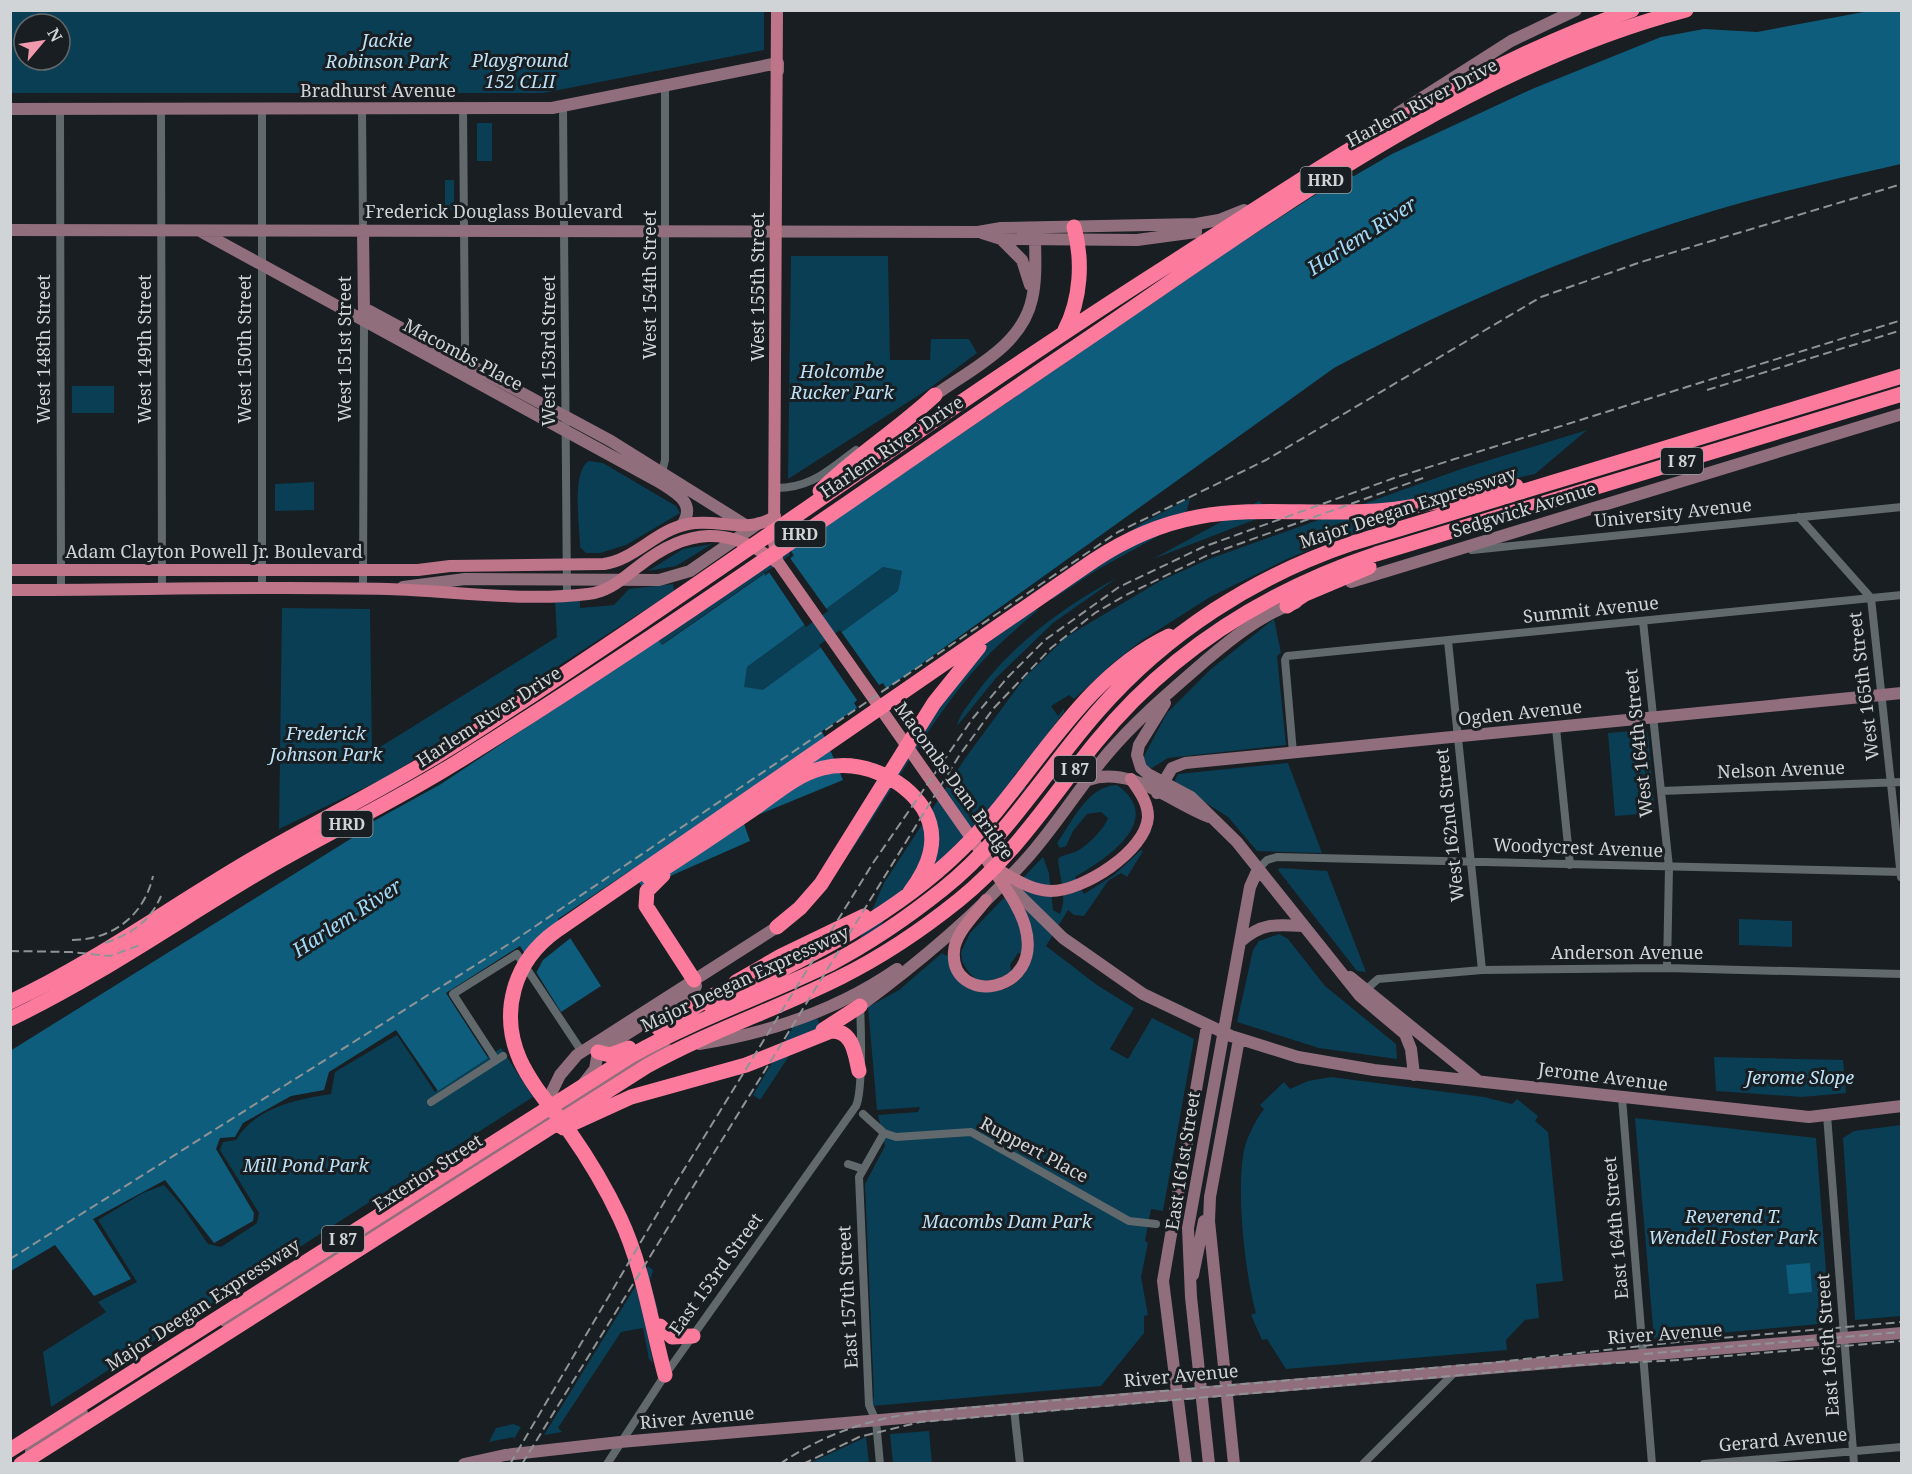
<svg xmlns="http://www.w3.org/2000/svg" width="1912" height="1474" font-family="'Noto Serif',serif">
<rect width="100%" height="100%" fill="#181e21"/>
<!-- green -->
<path fill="#0a3e54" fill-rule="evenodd" d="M10,11H764V50L543,93H11ZM24,24H60V60H24Z
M477,123H492V161H477Z
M445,180H454V210H445Z
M791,256H888L890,360H930L931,339H969L977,353L930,388L788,479Z
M72,386H114V413H72Z
M1587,430L1535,474L1473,487L1434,508L1331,541L1287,559L1210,597L1141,641L1113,663L1074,699L1069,695L1051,706L1058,716L1064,708V712L1026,763H1024L1013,777L1026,788L914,897L885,919L879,928L860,938L884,883L966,757L1026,676L1066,637L1160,581L1209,559L1464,468Z
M589,461L603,463L676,506L680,513L626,545L600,553H586L580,547C580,528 571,471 589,461Z
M314,482V510L275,511V484Z
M1190,498L1187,510L1167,531L1097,570L1053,599L1045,598L1094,555L1144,522Z
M1259,501L1272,513L1153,559Z
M712,544L676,566L648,571L683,549Z
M791,550L794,556L765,576L763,574L661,645L658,640Z
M883,567L902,571L898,591L763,691L743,687L747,667Z
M1117,578L1053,623L996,678L957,726C959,715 967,707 973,698C1009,647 1062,607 1117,578Z
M673,584L674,591L387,777L279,829L282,608L370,609L372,752L557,637L555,599L580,600V608L614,605L629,589Z
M1039,609C1019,627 997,645 979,665C929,721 890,795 847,857L945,695L985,645L1031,611Z
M1274,619L1281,653L1277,656L1286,745L1168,758L1152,768L1146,766L1143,758L1167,713L1211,669Z
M1644,730L1648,733L1655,813L1615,816L1608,733Z
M1288,763L1322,853L1257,851L1228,817L1176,784L1175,780L1178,774Z
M1117,785C1166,820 1107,858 1075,877L1084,894L1114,875L1141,850L1143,851L1127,877L1121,873L1108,881L1084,916L1074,915L1068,910L1046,946L1097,985L1134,1008L1110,1049L1128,1059L1152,1018L1194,1039L1163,1211L1151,1209L1145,1241L1148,1243L1141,1277L1148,1315L1144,1316V1333L1101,1386L872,1406L874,1396L865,1184L885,1146L878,1115L918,1112L920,1107L877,1110L868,1007L899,990L942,953L949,957L977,991C1008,994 1021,985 1032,957L1018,953L1010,965L1012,972C989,983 975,988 962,961L961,952L970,933L1043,857L1049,873L1053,910L1060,914C1068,896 1059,877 1058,859C1065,853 1070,855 1077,851C1087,846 1105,828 1108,818L1101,812L1087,814L1073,831L1066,846L1060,848L1057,843C1073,821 1087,786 1117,785Z
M1280,868L1327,871L1366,972L1357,971L1278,870Z
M1739,919L1792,921V947L1739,945Z
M1279,934L1288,939L1325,986L1396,1044L1397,1059L1319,1048L1237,1022L1253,950L1259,941Z
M817,1018L825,1037L791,1053L760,1100L753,1095L793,1027Z
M397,1035L435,1092L501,1048L533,1097L51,1407L43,1352L106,1312L98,1302L137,1282L98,1220L143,1193L164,1185L182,1206L208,1244L221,1247L257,1223L259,1213L220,1150L223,1142L236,1140C254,1108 298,1099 331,1094L335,1072Z
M1714,1057L1843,1060L1846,1093L1802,1097L1716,1091Z
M1331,1077L1484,1097L1512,1104L1517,1099L1538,1116L1535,1121L1548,1132L1563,1281L1536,1284L1539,1318L1525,1320L1506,1340L1507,1350L1286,1369L1267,1339L1262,1340L1251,1315L1256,1313C1245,1275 1235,1185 1245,1146C1249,1133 1256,1120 1264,1109L1260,1105L1284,1082L1290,1089L1308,1081Z
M1635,1118L1816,1138L1830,1323L1654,1339Z
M1901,1125V1316L1855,1320L1843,1138L1854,1131Z
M648,1266L653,1270L650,1281L658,1310L646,1327L653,1363L649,1359L643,1328L621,1332L558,1428L562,1432L544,1435Z
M513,1424L521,1427L514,1439L513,1437L489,1442L496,1428Z
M929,1431L932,1463H893L890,1434Z
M866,1437L869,1463H810Z"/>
<!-- water -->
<path fill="#0f5d7d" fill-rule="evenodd" d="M1869,11H1901V164C1835,179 1768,194 1703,214C1576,253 1451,306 1334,368L889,687L822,731L843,780L743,821L750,841L643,888L631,870L558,919L601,986L561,1012L520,946L446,993L488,1058L438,1091L396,1030L329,1072L324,1090L291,1096L243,1123L235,1137L220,1138L216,1149L254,1213L253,1221L214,1243L165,1180L93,1219L131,1279L94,1296L55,1245L11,1271L10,1051L352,838L354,832L441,784L658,640L662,645L764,574L765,576L794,556L791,550L1233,248L1346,175L1354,176L1392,154L1532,89L1661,37L1704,29L1757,32ZM883,567L902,571L898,591L763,690L744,687L747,667Z
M1810,1263L1812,1292L1789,1294L1786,1265Z"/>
<!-- pier -->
<path fill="#181e21" d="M790,550L793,555L790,558L828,611L806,627L769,572L765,574L763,571L766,572L790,555Z
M840,630L879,685L883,683L886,688L881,691L884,695L864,708L862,705L857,708L854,703L857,700L819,645Z
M562,920L573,936L543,960L535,975L523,956Z"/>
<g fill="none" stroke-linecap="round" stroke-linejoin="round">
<!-- street -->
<path stroke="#62696d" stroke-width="8" d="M563,107L567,595
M60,109L61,590
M161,109L162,590
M362,109L363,230
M462,366L465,344L463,109
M661,476L665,460V86
M776,488C812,488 828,470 856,450
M1799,517L1871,598L1901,877
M1472,550L1902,507
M363,589L364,321
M262,590V109
M1643,621L1669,867L1667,968
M1448,641L1482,970
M1556,728L1570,865
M1293,753L1285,660L1287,656L1902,595
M1661,791L1902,782
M1258,869L1267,860L1277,857L1902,872
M1362,993L1378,979L1482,970L1667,968L1902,974
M496,1060L453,994L517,954L582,1052
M1622,1098L1652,1464
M431,1102L503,1056
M863,1114L884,1133L896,1137L971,1132L1129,1221L1156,1224
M1827,1115L1854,1464
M848,1164L863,1169
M1014,1409L1020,1464
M607,1464L665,1375L856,1106C863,1091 861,1026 860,1006
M880,1464L876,1421L869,1405L859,1177L884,1133
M1363,1464L1456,1371
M1704,1464L1902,1447"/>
<!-- secondary -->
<path stroke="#906e7b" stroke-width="12" d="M10,109L552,108L778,63V71
M1398,113L1511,41L1576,10
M10,230L978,232L1001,228L1196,224L1219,220L1244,210
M363,230L364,313
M200,231L659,482C676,493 697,503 682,525
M982,233L1001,239L1137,240L1196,232V224
M1001,239L1022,260L1030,285
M364,308L611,441L747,526
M935,395C971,369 1022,346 1032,299C1037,278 1035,255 1035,234
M1351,582L1902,414
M403,587L465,579L659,580L690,571L759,523
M1165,703L1139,745L1137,755L1141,768L1148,774L1191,797L1237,842L1360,996L1405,1034L1411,1049L1414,1075
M1088,780C1130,765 1171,802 1209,817
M1157,793L1172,768L1185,763L1902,693
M1004,880L1063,938L1143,994L1231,1036L1298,1057L1374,1070L1809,1117L1902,1106
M1240,942C1261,923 1276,924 1303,926
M1350,977L1477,1080
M860,1006C920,962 979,912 1029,856C1058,823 1081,785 1109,752C1138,718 1172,690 1205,661C1231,639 1263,613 1296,603
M699,1044C769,1033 839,1009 897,969
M598,1052L691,994L696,986L694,980
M584,1083L595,1069L598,1052
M544,1108L560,1075L577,1055L777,927
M555,1113L641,1060L668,1050
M1193,1275L1204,1221
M225,1321L248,1310L536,1125L559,1107
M31,1451L82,1413
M464,1464L505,1455L620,1442L1902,1333
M1186,1464L1163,1281L1207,1026
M1209,1464L1191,1297L1188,1228L1250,887L1258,869
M1234,1464L1209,1221L1210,1197L1239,1039"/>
<!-- primary -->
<path stroke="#be7489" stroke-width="12" d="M775,558L991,866C1003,885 1019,905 1025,926C1045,996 949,1006 954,951C955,933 976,914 986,900
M777,559L774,543L777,10
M10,570H418L450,566L604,564C636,559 656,530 688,524C717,518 750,535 775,516
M10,590C136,590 262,586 388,589C454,591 522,602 588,594C609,592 623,578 639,566C687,528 729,525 778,563
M992,866C1010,876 1030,891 1051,891C1083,891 1146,851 1148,817C1148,802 1139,791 1131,779"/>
<!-- highway -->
<path stroke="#fc7b9c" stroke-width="15" d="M1065,330C1081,299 1083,260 1074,227
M820,491C855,456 899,429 935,395
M1287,606L1305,594L1369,567
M663,875L647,891L646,906L694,980
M649,878C685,856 718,833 752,810C774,795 797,774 823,768C860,759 902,777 923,808C941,838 929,867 910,892
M777,927L800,908L821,884L934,703L979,647
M736,982L781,956L864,916
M10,1002C95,962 169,908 249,861C321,819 396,783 466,738C702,587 927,419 1164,268C1314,172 1462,69 1632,10
M710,1005C798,962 890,920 961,850C1031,782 1077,680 1169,636
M10,1019C100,976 180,919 265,869C327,833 393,802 454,764C664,634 864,490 1068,352C1258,224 1460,69 1686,10
M659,1029L716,994
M823,1030L860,1006
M598,1052L610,1055L629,1048
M563,1128L631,1097L746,1065L831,1031C853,1030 855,1054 859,1071
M660,1326L672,1337L693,1336
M665,1375C651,1323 643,1267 620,1218C606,1188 588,1158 569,1131C552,1108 532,1086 520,1060C499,1012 514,961 556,931L1093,561C1195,493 1265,517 1376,511C1424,508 1469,492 1516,486
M10,1450L632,1055C696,1019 764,996 830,964C870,943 908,917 943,889C1006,839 1046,770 1098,711C1166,633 1255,576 1353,543L1902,376
M21,1464L647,1066C710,1031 777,1009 841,977C883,956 923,929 959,900C1015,855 1052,796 1096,742C1170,651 1266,591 1376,554L1902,394"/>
<!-- rail -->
<path stroke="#8f9396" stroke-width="2" stroke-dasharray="9 4.5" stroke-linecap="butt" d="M1707,390L1902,330
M72,940C112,940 144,916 153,876
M105,943C131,934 150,922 161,896
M10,951L71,952L110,956L140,945
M10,1259L512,942L1118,532L1266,460L1541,297L1641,262L1902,184
M1644,1354L1902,1332
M510,1464L672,1189L873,863L973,718L1008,677L1045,640L1119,587L1203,547L1397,477L1902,320
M522,1464L959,756L993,709L1051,648L1095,613L1124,596L1208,555L1426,477
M780,1464C823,1434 868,1420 919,1412L1489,1363L1677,1342L1902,1322
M803,1464L859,1437L920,1422L1577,1365L1680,1360L1902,1341"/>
</g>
<g text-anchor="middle" stroke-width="6" stroke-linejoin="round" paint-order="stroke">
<!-- shield labels -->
<g fill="#181e21" stroke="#9a9da0" stroke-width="1.5">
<rect x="1300.5" y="167" width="51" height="26" rx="4.5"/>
<rect x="1661" y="448" width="42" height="26" rx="4.5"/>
<rect x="774.5" y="521" width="51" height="26" rx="4.5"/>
<rect x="1054" y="756" width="42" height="26" rx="4.5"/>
<rect x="321.5" y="811" width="51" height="26" rx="4.5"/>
<rect x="322" y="1226" width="42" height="26" rx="4.5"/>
</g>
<g font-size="16" font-weight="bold" fill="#d1d4d7">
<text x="1326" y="186">HRD</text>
<text x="1682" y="467">I 87</text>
<text x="800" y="540">HRD</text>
<text x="1075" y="775">I 87</text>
<text x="347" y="830">HRD</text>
<text x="343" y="1245">I 87</text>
</g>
<!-- park labels -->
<g font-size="18" font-style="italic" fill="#bee2f6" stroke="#181e21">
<text x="387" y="47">Jackie<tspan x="387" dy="21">Robinson Park</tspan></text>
<text x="520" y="67">Playground<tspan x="520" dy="21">152 CLII</tspan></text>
<text x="842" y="378">Holcombe<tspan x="842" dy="21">Rucker Park</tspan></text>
<text x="326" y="740">Frederick<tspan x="326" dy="21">Johnson Park</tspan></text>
<text x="1800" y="1084">Jerome Slope</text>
<text x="306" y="1172">Mill Pond Park</text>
<text x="1733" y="1223">Reverend T.<tspan x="1733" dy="21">Wendell Foster Park</tspan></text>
<text x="1007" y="1228">Macombs Dam Park</text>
</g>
<!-- street labels -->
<g font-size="18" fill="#d1d4d7" stroke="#181e21">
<text x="378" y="97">Bradhurst Avenue</text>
<text transform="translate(1422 103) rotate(-28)" y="6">Harlem River Drive</text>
<text x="494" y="218">Frederick Douglass Boulevard</text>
<text transform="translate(650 285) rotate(-90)" y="6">West 154th Street</text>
<text transform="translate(758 287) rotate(-90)" y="6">West 155th Street</text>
<text transform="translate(44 349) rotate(-90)" y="6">West 148th Street</text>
<text transform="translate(145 349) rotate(-90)" y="6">West 149th Street</text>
<text transform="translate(245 349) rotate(-90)" y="6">West 150th Street</text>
<text transform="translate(345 349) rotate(-90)" y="6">West 151st Street</text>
<text transform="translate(549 351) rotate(-90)" y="6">West 153rd Street</text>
<text transform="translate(463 355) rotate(28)" y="6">Macombs Place</text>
<text transform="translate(892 447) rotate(-34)" y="6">Harlem River Drive</text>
<text transform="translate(1408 508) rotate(-18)" y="6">Major Deegan Expressway</text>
<text transform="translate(1524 510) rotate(-17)" y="6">Sedgwick Avenue</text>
<text transform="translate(1673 513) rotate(-6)" y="6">University Avenue</text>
<text x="214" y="558">Adam Clayton Powell Jr. Boulevard</text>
<text transform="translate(1591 610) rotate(-6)" y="6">Summit Avenue</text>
<text transform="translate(1864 686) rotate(-97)" y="6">West 165th Street</text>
<text transform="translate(1520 713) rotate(-6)" y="6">Ogden Avenue</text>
<text transform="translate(489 717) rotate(-33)" y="6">Harlem River Drive</text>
<text transform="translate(1639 743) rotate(-96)" y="6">West 164th Street</text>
<text transform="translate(1781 770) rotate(-2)" y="6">Nelson Avenue</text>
<text transform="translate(954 781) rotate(54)" y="6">Macombs Dam Bridge</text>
<text transform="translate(1450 825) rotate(-96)" y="6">West 162nd Street</text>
<text transform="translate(1578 848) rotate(2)" y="6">Woodycrest Avenue</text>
<text x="1627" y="959">Anderson Avenue</text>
<text transform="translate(745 979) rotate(-25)" y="6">Major Deegan Expressway</text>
<text transform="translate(1603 1077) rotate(7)" y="6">Jerome Avenue</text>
<text transform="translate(1034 1150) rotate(28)" y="6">Ruppert Place</text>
<text transform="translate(1183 1161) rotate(-81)" y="6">East 161st Street</text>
<text transform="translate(428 1173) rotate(-33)" y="6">Exterior Street</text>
<text transform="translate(1616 1228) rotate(-95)" y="6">East 164th Street</text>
<text transform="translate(716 1274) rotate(-54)" y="6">East 153rd Street</text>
<text transform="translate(848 1297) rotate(-93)" y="6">East 157th Street</text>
<text transform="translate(203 1305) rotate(-33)" y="6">Major Deegan Expressway</text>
<text transform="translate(1665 1334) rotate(-4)" y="6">River Avenue</text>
<text transform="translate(1828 1345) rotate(-94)" y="6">East 165th Street</text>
<text transform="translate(1181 1376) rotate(-5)" y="6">River Avenue</text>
<text transform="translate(697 1418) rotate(-5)" y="6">River Avenue</text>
<text transform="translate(1783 1440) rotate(-5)" y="6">Gerard Avenue</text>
</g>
<!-- water labels -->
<g font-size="20" font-style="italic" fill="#a3daf8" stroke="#181e21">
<text transform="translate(1362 236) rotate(-33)" y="7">Harlem River</text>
<text transform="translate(347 918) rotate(-33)" y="7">Harlem River</text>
</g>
</g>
<!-- border -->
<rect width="1912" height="1474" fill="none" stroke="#d1d4d7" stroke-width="24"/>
<!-- north arrow -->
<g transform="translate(42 42) rotate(61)"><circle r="28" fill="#181e21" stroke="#62676a" stroke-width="1.5"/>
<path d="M0-4.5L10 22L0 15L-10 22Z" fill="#f29aad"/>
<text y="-9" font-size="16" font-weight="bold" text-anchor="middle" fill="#d1d4d7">N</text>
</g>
</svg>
